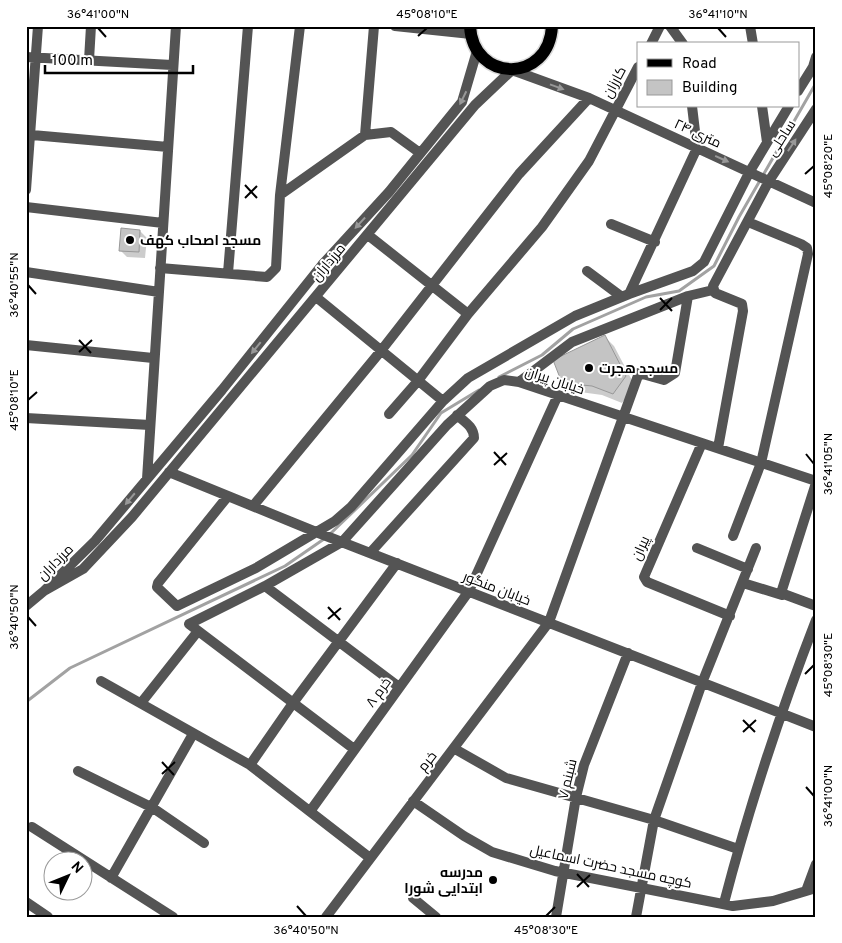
<svg xmlns="http://www.w3.org/2000/svg" width="842" height="943" font-family="Overpass,Cairo,sans-serif">
<rect width="100%" height="100%" fill="#fff"/>
<!-- shadow -->
<path fill="#0003" d="M140,231L147,238L145,258L127,257L120,250Z
M605,337L614,346L635,386L622,403L602,395L573,391L563,382Z"/>
<g fill="none" stroke-linecap="round" stroke-linejoin="round">
<!-- stream -->
<path stroke="#a2a2a2" stroke-width="3" d="M499,377L542,355L573,329L646,297L679,291L714,266L739,217L816,83
M329,535L412,455L441,413L479,390
M26,702L70,668L285,566L324,539"/>
</g>
<!-- building -->
<path fill="#c4c4c4" stroke="#989898" d="M121,228L140,230L139,252L119,251Z
M605,335L626,376L613,394L592,386L562,383L553,360Z"/>
<g fill="none" stroke-linecap="round" stroke-linejoin="round">
<!-- major casing -->
<g stroke="#dbdbdb" stroke-width="15">
<path id="major" d="M470,26C473,83 549,84 552,26"/>
</g>
<!-- minor -->
<path stroke="#545454" stroke-width="10" d="M395,26L471,34
M670,26L683,44
M750,26L753,44
M651,44L660,26
M477,51L462,102L389,192L322,265L222,390L95,541L44,591L83,569L132,517L475,105L512,70L589,98L816,203
M26,57L172,65
M89,60L91,26
M798,91L813,67L816,57
M762,106L767,142
M32,135L168,147
M365,135L374,26
M26,190L38,26
M280,195L365,135L391,132L420,153
M26,207L163,223
M611,224L655,242
M368,235L468,314
M160,268L267,277L276,268L280,195L300,26
M587,271L622,297
M26,272L159,292
M228,273L248,26
M629,294L693,271L704,262L750,171L789,106
M316,297L443,401
M26,345L153,358
M519,382L572,342L688,296L713,290
M389,414L417,382L468,314L542,227L589,161L638,67
M26,418L150,425
M702,443L644,577L647,582L730,616
M718,448L743,311L742,304L715,293L713,286L769,181L816,109
M169,472L316,532L816,727
M147,479L176,26
M816,483L781,593L816,606
M228,496L158,583L157,587L177,606L256,568L335,521L351,507L443,401L468,378L575,316L629,294L697,148L692,106
M253,506L380,352L519,174L589,98
M733,536L761,463L808,254L807,248L801,244L748,222
M697,548L748,569
M370,553L474,438C474,427 465,422 457,415
M743,583L782,595
M265,586L342,542L447,425L490,386L504,380L519,382L816,481
M26,606L44,591
M101,681L250,765L293,703L397,563
M141,703L198,631
M354,749L189,624L265,586L399,687
M455,749L506,778L654,820L738,849
M250,765L370,858
M78,771L153,808L204,843
M413,801L464,836L492,852L555,871L733,906L773,901L816,888
M311,810L469,591L558,395
M32,827L173,917
M111,878L193,734
M806,891L816,864
M413,898L436,917
M26,902L48,917
M724,903C749,807 780,713 816,620
M326,917L549,622L639,373L664,380L675,373L688,296
M556,917L576,797L584,765L628,653
M636,917L654,820L702,683L756,548"/>
<!-- major -->
<use href="#major" stroke="#000" stroke-width="12"/>
</g>
<!-- one-way arrows -->
<defs><path id="oneway-solid" d="M-6-.8H1V-3.2L6.5 0L1 3.2V.8H-6Z" transform="scale(1.25)"/></defs>
<g fill="#989898">
<use href="#oneway-solid" transform="translate(557 87) rotate(20)"/>
<use href="#oneway-solid" transform="translate(463 98) rotate(116)"/>
<use href="#oneway-solid" transform="translate(792 145) rotate(-57)"/>
<use href="#oneway-solid" transform="translate(722 159) rotate(24)"/>
<use href="#oneway-solid" transform="translate(360 223) rotate(133)"/>
<use href="#oneway-solid" transform="translate(256 348) rotate(129)"/>
<use href="#oneway-solid" transform="translate(130 499) rotate(130)"/>
</g>
<!-- ticks -->
<path fill="none" stroke="#000" stroke-width="2" d="M98,28L106,37M718,28L726,37M418,36L427,28M805,174L814,166M245,185L257,198M245,198L257,186M28,285L36,294M660,298L672,311M660,310L672,298M79,340L91,353M79,352L92,340M28,400L37,392M494,452L506,465M806,454L814,464M494,465L507,453M328,607L340,620M28,617L36,626M328,619L341,608M805,674L814,665M743,720L755,732M743,732L756,720M162,762L174,775M162,774L175,762M806,787L814,796M577,874L589,887M577,887L590,875M297,906L306,916M546,916L555,907"/>
<!-- markers -->
<g fill="#000" stroke="#fff" stroke-width="2">
<circle cx="130" cy="240" r="5"/>
<circle cx="589" cy="368" r="5"/>
<circle cx="493" cy="880" r="5"/>
</g>
<g text-anchor="middle" stroke-width="4" stroke-linejoin="round" paint-order="stroke">
<!-- street labels -->
<g font-size="14" fill="#000" stroke="#fff">
<text transform="translate(614 82) rotate(-62)" y="5">کارزان</text>
<text transform="translate(698 133) rotate(25)" y="5">۲۴ متری</text>
<text transform="translate(781 138) rotate(-57)" y="5">ساحلی</text>
<text transform="translate(328 262) rotate(-50)" y="5">مرزداران</text>
<text transform="translate(555 380) rotate(18)" y="5">خیابان پیران</text>
<text transform="translate(640 548) rotate(-66)" y="5">پیران</text>
<text transform="translate(55 562) rotate(-45)" y="5">مرزداران</text>
<text transform="translate(497 588) rotate(21)" y="5">خیابان منگور</text>
<text transform="translate(378 692) rotate(-54)" y="5">خرم ۸</text>
<text transform="translate(427 761) rotate(-51)" y="5">خرم</text>
<text transform="translate(567 779) rotate(-76)" y="5">شبنم ۷</text>
<text transform="translate(611 866) rotate(12)" y="5">کوچه مسجد حضرت اسماعیل</text>
</g>
<!-- poi labels -->
<g font-size="14" font-weight="bold" fill="#000" stroke="#fff" text-anchor="start">
<text x="140" y="245">مسجد اصحاب کهف</text>
<text x="599" y="373">مسجد هجرت</text>
<text x="483" y="877" text-anchor="end">مدرسه<tspan x="483" dy="16">ابتدایی شورا</tspan></text>
</g>
</g>
<!-- border -->
<rect width="842" height="943" fill="none" stroke="#ffffff" stroke-width="55"/>
<!-- legend -->
<rect x="637" y="42" width="162" height="65" fill="#ffffff" stroke="#999999"/>
<rect x="647" y="59" width="25" height="8" fill="#000000" stroke="#999999"/>
<text x="682" y="68" font-size="15" fill="#000000">Road</text>
<rect x="647" y="80" width="25" height="15" fill="#c4c4c4" stroke="#999999"/>
<text x="682" y="92" font-size="15" fill="#000000">Building</text>
<!-- north arrow -->
<g transform="translate(68 876) rotate(47)"><circle r="24" fill="#ffffff" stroke="#999999"/>
<path d="M0-4L9 19L0 12L-9 19Z" fill="#000000"/>
<text y="-8" font-size="14" font-weight="bold" text-anchor="middle" fill="#000000">N</text>
</g>
<!-- scale -->
<path d="M45 65v8h148v-8" fill="none" stroke="#000000" stroke-width="2.5"/>
<text x="52" y="65" font-size="15" fill="#000000" stroke="#ffffff" stroke-width="4" paint-order="stroke">100 m</text>
<rect x="28" y="28" width="786" height="888" fill="none" stroke="#000" stroke-width="2"/>
<g font-size="12" text-anchor="middle" fill="#000">
<text x="98" y="18">36°41'00"N</text>
<text x="427" y="18">45°08'10"E</text>
<text x="718" y="18">36°41'10"N</text>
<text transform="translate(828 166) rotate(-90)" y="4">45°08'20"E</text>
<text transform="translate(14 285) rotate(-90)" y="4">36°40'55"N</text>
<text transform="translate(14 400) rotate(-90)" y="4">45°08'10"E</text>
<text transform="translate(828 464) rotate(-90)" y="4">36°41'05"N</text>
<text transform="translate(14 617) rotate(-90)" y="4">36°40'50"N</text>
<text transform="translate(828 665) rotate(-90)" y="4">45°08'30"E</text>
<text transform="translate(828 796) rotate(-90)" y="4">36°41'00"N</text>
<text x="306" y="934">36°40'50"N</text>
<text x="546" y="934">45°08'30"E</text>
</g>
</svg>
